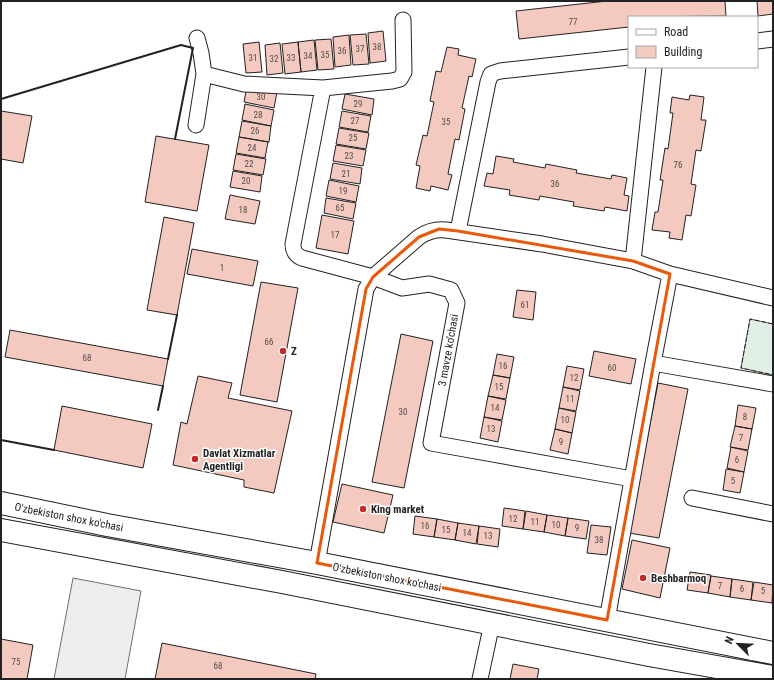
<svg xmlns="http://www.w3.org/2000/svg" width="774" height="680" font-family="'Roboto Condensed',sans-serif">
<rect width="100%" height="100%" fill="#fff"/>
<!-- green -->
<path fill="#e0efe3" stroke="#6f6f6f" d="M750,319L773,324V375L741,368Z"/>
<!-- parking -->
<path fill="#ededed" stroke="#6f6f6f" d="M73,578L141,591L125,679H54Z"/>
<!-- building -->
<path fill="#f3c9c0" stroke="#222" d="M607,1H725L726,16L629,17V27L519,39L516,11Z
M757,1H773V14L758,16Z
M383,31L386,61L370,63L368,33Z
M366,34L369,64L353,65L350,35Z
M349,35L351,65L335,67L333,37Z
M331,39L334,69L318,70L315,40Z
M314,40L317,70L301,72L298,42Z
M259,42L262,72L246,73L243,44Z
M298,42L301,72L285,74L282,44Z
M280,43L283,73L267,75L265,45Z
M447,47L459,49L458,55L476,59L472,77L469,76L462,108L465,109L459,140L455,139L448,174L452,175L448,190L431,186L430,191L416,188L420,166L416,165L423,135L427,136L434,102L430,101L436,71L441,72Z
M247,86L277,92L274,108L244,102Z
M345,94L374,99L372,115L342,109Z
M690,95L704,97L701,120H706L701,151L696,150L691,184L696,185L691,216L686,215L682,240L669,238L670,232L652,230L655,212H658L663,180H660L665,148L668,149L673,113H670L672,97L689,100Z
M245,104L274,110L271,126L242,120Z
M1,111L32,116L23,163L1,159Z
M342,111L371,116L368,132L339,127Z
M242,121L271,126L269,142L239,137Z
M339,128L369,133L366,149L336,144Z
M156,136L209,145L197,211L145,202Z
M239,137L268,142L265,158L236,153Z
M336,145L366,150L363,166L333,161Z
M236,154L266,159L263,175L233,170Z
M496,156L514,159L513,162L545,168L546,164L577,170L576,173L611,179L612,175L627,178L624,195L629,196L627,211L605,207L604,211L573,206L574,202L540,196L539,200L509,195L510,190L484,186L487,173L493,174Z
M333,163L362,168L360,184L330,179Z
M233,171L262,176L260,192L230,187Z
M329,180L359,186L356,202L326,196Z
M230,195L260,201L255,224L225,219Z
M326,198L356,203L353,219L324,213Z
M322,215L354,221L348,254L316,248Z
M164,217L194,223L177,315L147,310Z
M192,249L258,261L253,286L187,274Z
M261,282L298,288L277,402L240,395Z
M517,290L536,292L533,320L513,317Z
M10,330L168,359L163,386L5,357Z
M401,334L433,341L404,488L372,482Z
M594,351L636,359L631,384L589,376Z
M497,354L514,357L510,378L493,375Z
M567,366L584,369L580,390L563,387Z
M493,375L510,378L506,399L488,396Z
M198,376L232,383L228,398L292,411L274,493L244,487V480L173,465L181,422L187,424Z
M658,383L688,389L659,538L629,533Z
M563,387L580,391L576,411L559,408Z
M488,396L506,400L502,420L484,417Z
M738,405L756,408L752,429L735,426Z
M62,406L152,424L143,468L54,450Z
M559,408L576,412L572,433L555,429Z
M484,417L502,421L498,442L480,438Z
M735,426L752,429L748,450L730,447Z
M555,429L572,433L568,454L550,450Z
M731,447L748,451L744,472L727,468Z
M726,469L744,472L740,493L723,490Z
M342,484L393,495L384,533L333,522Z
M504,508L525,511L523,529L502,526Z
M526,511L547,515L544,532L523,529Z
M547,515L568,518L565,536L544,532Z
M415,516L437,519L434,537L413,534Z
M568,518L589,521L586,539L565,536Z
M437,519L458,523L455,540L434,537Z
M458,523L479,526L476,544L455,540Z
M591,525L611,527L607,555L587,553Z
M479,526L500,529L498,547L477,544Z
M632,540L670,548L660,598L622,589Z
M690,572L711,575L708,593L687,590Z
M711,576L732,579L730,597L708,593Z
M732,579L753,582L751,600L730,597Z
M754,582L773,585L772,603L751,600Z
M1,639L33,645L27,679H1Z
M162,643L316,674L315,679H155Z
M513,664L539,669L537,679H510Z"/>
<g fill="none" stroke-linecap="round" stroke-linejoin="round">
<!-- street casing -->
<g stroke="#222" stroke-width="17">
<path id="street" d="M403,20L404,72L400,79L392,81L323,88L293,244C293,251 295,255 302,258L373,277L402,288L429,284L451,290L457,303L431,443L632,479
M197,38L201,53L204,74L244,84L323,88
M757,41L773,39
M196,125L204,74
M458,231L488,82L491,74L500,71L629,57
M633,261L654,67
M653,363L773,384
M692,498L773,514
M317,563L366,289L373,277L419,237C428,231 436,229 446,230L542,244L633,261L670,274L773,298
M607,620L653,363L670,274
M480,679L492,623"/>
</g>
<!-- secondary casing -->
<g stroke="#222" stroke-width="24">
<path id="secondary" d="M1,503L107,525L317,563L773,653
M1,530L282,582L649,655L773,677"/>
</g>
<!-- street -->
<use href="#street" stroke="#fff" stroke-width="15"/>
<!-- secondary -->
<use href="#secondary" stroke="#fff" stroke-width="22"/>
<!-- fence -->
<path stroke="#222" stroke-width="1" stroke-dasharray="5 2" stroke-linecap="butt" d="M773,324L750,319L741,368L773,375"/>
<!-- wall -->
<path stroke="#222" stroke-width="2" d="M1,99L181,45L193,48L175,139
M168,359L177,315
M158,410L163,386
M1,440L54,450"/>
</g>
<!-- marked area -->
<path fill="none" stroke="#e8590c" stroke-width="3" stroke-linejoin="round" d="M439,229L458,231L633,261L670,274L607,620L317,563L366,289L373,277L419,237Z"/>
<!-- markers -->
<g fill="#c62828" stroke="#fff" stroke-width="1.5">
<circle cx="283" cy="351" r="4"/>
<circle cx="195" cy="459" r="4"/>
<circle cx="363" cy="509" r="4"/>
<circle cx="643" cy="578" r="4"/>
</g>
<g text-anchor="middle" stroke-width="3" stroke-linejoin="round" paint-order="stroke">
<!-- number labels -->
<g font-size="9" fill="#564c4a">
<text x="573" y="25">77</text>
<text x="377" y="50">38</text>
<text x="360" y="52">37</text>
<text x="342" y="54">36</text>
<text x="325" y="58">35</text>
<text x="308" y="59">34</text>
<text x="253" y="61">31</text>
<text x="291" y="61">33</text>
<text x="274" y="62">32</text>
<text x="261" y="100">30</text>
<text x="358" y="107">29</text>
<text x="258" y="118">28</text>
<text x="355" y="124">27</text>
<text x="446" y="125">35</text>
<text x="255" y="134">26</text>
<text x="353" y="141">25</text>
<text x="252" y="151">24</text>
<text x="349" y="159">23</text>
<text x="249" y="167">22</text>
<text x="678" y="168">76</text>
<text x="346" y="177">21</text>
<text x="246" y="184">20</text>
<text x="555" y="187">36</text>
<text x="343" y="194">19</text>
<text x="340" y="211">65</text>
<text x="243" y="213">18</text>
<text x="335" y="238">17</text>
<text x="222" y="271">1</text>
<text x="525" y="308">61</text>
<text x="269" y="345">66</text>
<text x="87" y="361">68</text>
<text x="503" y="369">16</text>
<text x="612" y="371">60</text>
<text x="574" y="381">12</text>
<text x="499" y="390">15</text>
<text x="570" y="402">11</text>
<text x="495" y="411">14</text>
<text x="403" y="415">30</text>
<text x="745" y="420">8</text>
<text x="565" y="423">10</text>
<text x="491" y="432">13</text>
<text x="741" y="441">7</text>
<text x="561" y="445">9</text>
<text x="737" y="463">6</text>
<text x="733" y="484">5</text>
<text x="513" y="522">12</text>
<text x="535" y="525">11</text>
<text x="556" y="528">10</text>
<text x="425" y="529">16</text>
<text x="577" y="531">9</text>
<text x="446" y="533">15</text>
<text x="467" y="536">14</text>
<text x="488" y="539">13</text>
<text x="599" y="543">38</text>
<text x="720" y="589">7</text>
<text x="742" y="592">6</text>
<text x="763" y="594">5</text>
<text x="16" y="665">75</text>
<text x="218" y="669">68</text>
</g>
<!-- street labels -->
<g font-size="11" fill="#222" stroke="#fff">
<text transform="translate(448 350) rotate(-80)" y="4">3 mavze ko'chasi</text>
<text transform="translate(69 517) rotate(11)" y="4">O'zbekiston shox ko'chasi</text>
<text transform="translate(387 577) rotate(11)" y="4">O'zbekiston shox ko'chasi</text>
</g>
<!-- poi labels -->
<g font-size="11" font-weight="bold" fill="#222" stroke="#fff" text-anchor="start">
<text x="291" y="355">Z</text>
<text x="203" y="457">Davlat Xizmatlar<tspan x="203" dy="13">Agentligi</tspan></text>
<text x="371" y="513">King market</text>
<text x="651" y="582">Beshbarmoq</text>
</g>
</g>
<!-- border -->
<rect width="774" height="680" fill="none" stroke="#222222" stroke-width="4"/>
<!-- legend -->
<rect x="628" y="16" width="130" height="52" fill="#ffffff" stroke="#a7a7a7"/>
<rect x="636" y="29" width="20" height="6" fill="#ffffff" stroke="#a7a7a7"/>
<text x="664" y="36" font-size="12" fill="#222222">Road</text>
<rect x="636" y="46" width="20" height="12" fill="#f3c9c0" stroke="#a7a7a7"/>
<text x="664" y="56" font-size="12" fill="#222222">Building</text>
<!-- north arrow -->
<g transform="translate(738 644) rotate(294)" stroke="#ffffff" stroke-width="3" paint-order="stroke">
<path d="M0-3L7 15L0 10L-7 15Z" fill="#222222"/>
<text y="-6" font-size="11" font-weight="bold" text-anchor="middle" fill="#222222">N</text>
</g>
</svg>
